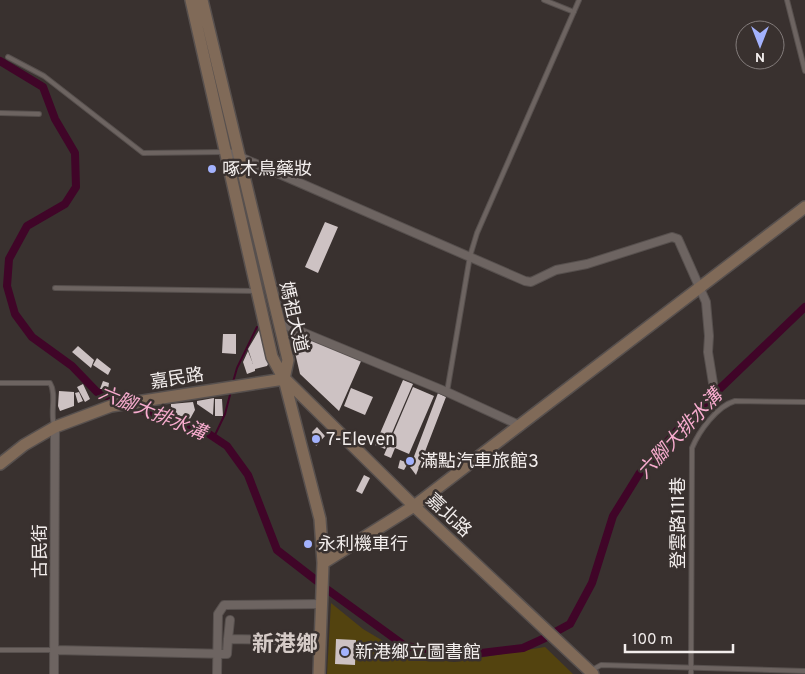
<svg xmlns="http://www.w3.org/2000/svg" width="805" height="674" font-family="Overpass,'Noto Sans TC',sans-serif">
<rect width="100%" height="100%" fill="#39312f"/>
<!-- green -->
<path fill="#53430f" d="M331,603L363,629L405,654L454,662L545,647L573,674H327Z"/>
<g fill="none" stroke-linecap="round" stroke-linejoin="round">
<!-- stream -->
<path stroke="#400528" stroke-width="2" d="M233,382L237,368L257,327
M214,437L225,414L231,391"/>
<!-- canal -->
<path stroke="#400528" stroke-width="8" d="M0,61L43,87L55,119L75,153L76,187L65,204L27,226L9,259L7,286L15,314L32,337L72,366L97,392L149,413L200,428L227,446L248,475L277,550L317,581
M328,590L405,646L449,652L481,653L523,648L545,638
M557,631L570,624L592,583L613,516L639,474L683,424L805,307"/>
</g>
<!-- building -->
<path fill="#cdc2c3" d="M325,222L338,227L318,273L305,267Z
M261,327L269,362L267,366L255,369V371L247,374L243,362L248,351L253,364L248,349Z
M289,327L362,359L339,411L300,374Z
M223,334H236V354L222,353Z
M78,346L94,360L91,368L72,352Z
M97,358L111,369L108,375L93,365Z
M403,380L413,384L385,449L375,445Z
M103,381L109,383L108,389H100Z
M83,384L90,399L85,402L77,387Z
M413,387L434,396L409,454L395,448L391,458L384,455Z
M351,388L373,397L365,415L344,406Z
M59,391L74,392V406L60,411L58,406Z
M79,392L83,401L78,403L75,393Z
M438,393L446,397L416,475L410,467Z
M214,398L213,415L197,404V401Z
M215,399H222L223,416H215Z
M193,402L195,410L190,419L171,413V404Z
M317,427L325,436L316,446L312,432Z
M400,460L408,463L404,470L398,468Z
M364,475L370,478L362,494L356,491Z
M336,639L356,640L355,665L335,664Z"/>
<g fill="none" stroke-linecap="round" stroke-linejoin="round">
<!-- lane casing -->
<g stroke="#57504e" stroke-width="6">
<path id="lane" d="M544,0L574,12
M787,0L805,71
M8,57L44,76L143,153L224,152
M0,113L39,114
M55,288L255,291
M0,383H50C57,394 50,412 54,425
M447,392L470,256L477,233L579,0
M0,650H55
M592,670L601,665L805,671
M691,674L692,448C699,431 717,406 735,401L805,402"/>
</g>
<!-- street casing -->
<g stroke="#57504e" stroke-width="10">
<path id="street" d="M226,152L238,156L525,281L531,282L556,270L587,264L672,237L678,239L706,302L709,336L708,352L713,383
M278,322L447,392L521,426
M228,639L230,620
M55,650L227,654L228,639L321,641
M54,674L55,427
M217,674L218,614L224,605L322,604"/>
</g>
<!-- secondary casing -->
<g stroke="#57504e" stroke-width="14">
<path id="secondary" d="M191,0L272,357L284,379L320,519L323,563L319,674
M202,0L288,360L284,379
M286,380L414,506L593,674
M0,464L24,445L55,427L111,406L284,379
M323,563L414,506L805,207"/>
</g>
<!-- lane -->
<use href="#lane" stroke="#6d6461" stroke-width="4"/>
<!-- street -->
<use href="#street" stroke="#6d6461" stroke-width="8"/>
<!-- secondary -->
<use href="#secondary" stroke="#806a58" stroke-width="11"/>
</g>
<!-- markers -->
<g fill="#a3b2fd" stroke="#39312f" stroke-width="2">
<circle cx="212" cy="169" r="5"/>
<circle cx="316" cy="439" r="5"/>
<circle cx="410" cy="461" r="5"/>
<circle cx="308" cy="544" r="5"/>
<circle cx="345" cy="652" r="5"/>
</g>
<g text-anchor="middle" stroke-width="5" stroke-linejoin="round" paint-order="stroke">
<!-- poi labels -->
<g font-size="18" fill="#f2edec" stroke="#39312f" text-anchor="start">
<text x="222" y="175">啄木鳥藥妝</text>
<text x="326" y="445">7-Eleven</text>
<text x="420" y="467">滿點汽車旅館3</text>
<text x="318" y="550">永利機車行</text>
<text x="355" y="658">新港鄉立圖書館</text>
</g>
<!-- street labels -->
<g font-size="18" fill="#f2edec" stroke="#39312f">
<text transform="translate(294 317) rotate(77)" y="6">媽祖大道</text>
<text transform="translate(177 378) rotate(-9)" y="6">嘉民路</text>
<text transform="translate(449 515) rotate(43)" y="6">嘉北路</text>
<text transform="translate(678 523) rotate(-90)" y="6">登雲路111巷</text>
<text transform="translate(40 551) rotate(-90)" y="6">古民街</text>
</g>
<!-- water labels -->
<g font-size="19" font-style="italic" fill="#f8accf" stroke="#39312f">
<text transform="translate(153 412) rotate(22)" y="7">六腳大排水溝</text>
<text transform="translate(679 433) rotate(-47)" y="7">六腳大排水溝</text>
</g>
<!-- district labels -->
<g font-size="22" font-weight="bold" fill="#d5cbc7" stroke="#39312f">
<text x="285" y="651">新港鄉</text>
</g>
</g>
<!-- north arrow -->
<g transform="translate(760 45) rotate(180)"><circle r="24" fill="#39312f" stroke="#837c7b"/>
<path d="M0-4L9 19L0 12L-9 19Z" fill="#a3b2fd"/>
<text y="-8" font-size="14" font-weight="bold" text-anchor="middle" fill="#f2edec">N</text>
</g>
<!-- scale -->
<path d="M625 644v8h108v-8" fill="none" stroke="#f2edec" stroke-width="2.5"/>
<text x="632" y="644" font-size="15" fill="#f2edec" stroke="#39312f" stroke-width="4" paint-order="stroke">100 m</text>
</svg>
